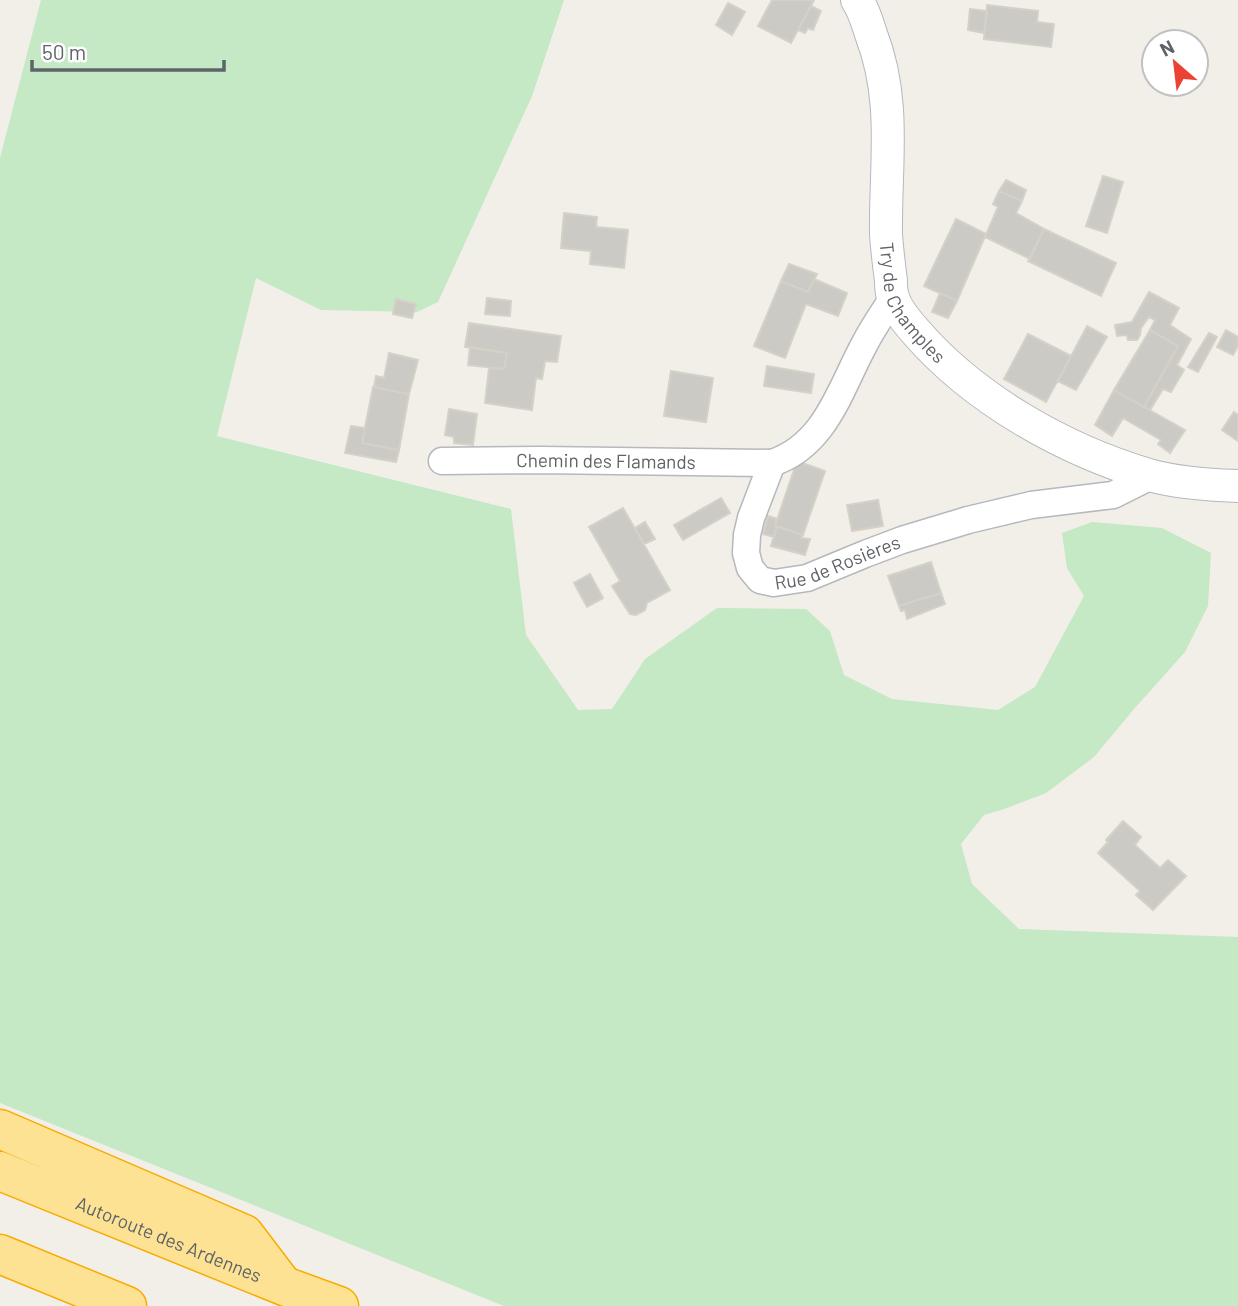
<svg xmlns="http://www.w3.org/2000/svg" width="1238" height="1306" font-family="Barlow,sans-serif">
<rect width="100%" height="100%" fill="#f1efe8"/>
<!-- green -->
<path fill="#c5e8c5" d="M41,0H564L532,96L438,302L417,312L321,310L256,278L217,436L511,509L526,635L578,710L612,709L645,659L717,608L806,609L830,631L844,675L892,699L998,710L1035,687L1084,596L1067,568L1062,533L1092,522L1162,528L1211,553L1208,606L1185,652L1134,709L1094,757L1046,793L1004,809L984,815L961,844L972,884L1019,929L1238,937V1306H504L0,1103V158Z"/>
<!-- building -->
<path fill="#cccac5" stroke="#d6d1c6" stroke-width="2" d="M772,0H814L791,43L758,26Z
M728,3L745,12L732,35L716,25Z
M987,5L1038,11L1037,22L1054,24L1051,47L984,39Z
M811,6L821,11L813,30L808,28L805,33L798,30Z
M970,9L987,11L984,33L968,30Z
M1103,176L1123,182L1107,233L1086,226Z
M1006,180L1026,190L1022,201L999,191Z
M999,191L1022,201L1016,213L1044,229L1030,259L985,237L998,207L993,204Z
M564,213L597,217L596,227L628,230L624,268L590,264L591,251L561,248Z
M956,219L986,234L957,301L924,286Z
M1044,229L1116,263L1101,296L1028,261Z
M789,264L817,274L808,292L781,281Z
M814,279L847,293L838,316L806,304L785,358L754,346L781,281L808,292Z
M1149,292L1179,308L1170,325L1191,339L1177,365L1184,370L1171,392L1163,389L1150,410L1144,407L1178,346L1150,330L1155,320L1149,317L1141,328L1140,335L1137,340H1128L1127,335L1117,336L1115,325L1132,322Z
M940,293L957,301L948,318L932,312Z
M487,298L511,301L510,316L485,314Z
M396,299L416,304L412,318L393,314Z
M469,323L561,336L557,362L545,361L542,379L536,378L532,410L485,403L489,368L504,369L507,353L465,347Z
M1087,326L1107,337L1076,390L1058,381Z
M1150,330L1178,346L1144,407L1114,390Z
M1226,330L1238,337V346L1233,355L1217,347Z
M1209,333L1217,337L1198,372L1188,367Z
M1028,334L1071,356L1046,402L1004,379Z
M470,347L507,353L504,369L468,365Z
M389,353L418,360L409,394L374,387L376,376L384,378Z
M767,366L814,374L811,393L764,386Z
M671,371L713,378L706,422L664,416Z
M373,387L409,394L399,450L362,443Z
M1114,390L1185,430L1170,453L1158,444L1161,440L1123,418L1112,436L1095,425Z
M449,409L477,414L473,445L454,443V437L445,435Z
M1234,412L1238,415V441L1222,430Z
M351,426L365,428L362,443L399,450L396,462L345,453Z
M797,461L825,471L803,535L775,526Z
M721,498L730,513L683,540L674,525Z
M878,500L883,526L852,531L847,505Z
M623,508L670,590L647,603L645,610L636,615L630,614L612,586L620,581L589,527Z
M768,516L777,519L775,526H777L774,537L763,534Z
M645,522L655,539L644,544L635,528Z
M777,526L803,535L801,538L810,539L805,555L771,546Z
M931,562L941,593L899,606L888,576Z
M590,574L603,598L587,607L574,583Z
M941,593L945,604L907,619L905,610L901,611L899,606Z
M1123,821L1141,837L1135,845L1160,868L1168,860L1186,876L1153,910L1136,895L1140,891L1098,853L1108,842L1106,840Z"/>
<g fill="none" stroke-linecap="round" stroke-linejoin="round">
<!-- minor casing -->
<g stroke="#b5b8bc" stroke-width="29">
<g id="minor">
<path id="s1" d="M893,298C883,313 872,329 864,345C840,389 826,445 772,463L751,518L747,535L746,553L750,568L760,580L774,583L807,578L865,554L902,540L968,520L1031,505L1113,495L1151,476"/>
<path id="s2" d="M442,461L541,460L772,463"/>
</g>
</g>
<!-- tertiary casing -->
<g stroke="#b5b8bc" stroke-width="34">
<g id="tertiary">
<path id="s3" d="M857,0C864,10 867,22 871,34C897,101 885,164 886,234C887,250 889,265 891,281C891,286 891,292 893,297C896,309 908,323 916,332C974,399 1064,450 1149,475C1177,483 1209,485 1238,486"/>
</g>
</g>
<!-- motorway casing -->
<g stroke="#f9ab00" stroke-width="41">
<g id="motorway">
<path d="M0,1129L244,1234L282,1284"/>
<path id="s4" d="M0,1171L284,1286L339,1306"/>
<path d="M0,1254L127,1306"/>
</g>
</g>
<!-- minor -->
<use href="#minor" stroke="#fff" stroke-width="26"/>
<!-- tertiary -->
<use href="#tertiary" stroke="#fff" stroke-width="32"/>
<!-- motorway -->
<use href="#motorway" stroke="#fde293" stroke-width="38"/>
</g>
<g text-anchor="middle" stroke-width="5" stroke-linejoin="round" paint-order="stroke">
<!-- street labels -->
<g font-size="19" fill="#5f6368" stroke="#fff">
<text dy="7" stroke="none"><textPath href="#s3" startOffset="315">Try de Champles</textPath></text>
<text dy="7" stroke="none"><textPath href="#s2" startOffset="164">Chemin des Flamands</textPath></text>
<text dy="7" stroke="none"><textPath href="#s1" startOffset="416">Rue de Rosières</textPath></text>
<text dy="7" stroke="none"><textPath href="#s4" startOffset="182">Autoroute des Ardennes</textPath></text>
</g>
</g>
<!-- north arrow -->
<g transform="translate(1175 63) rotate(332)"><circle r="33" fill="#ffffff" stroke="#bfc1c3" stroke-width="2"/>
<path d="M0-5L12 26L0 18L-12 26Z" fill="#ea4335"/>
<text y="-10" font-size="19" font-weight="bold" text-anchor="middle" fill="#5f6368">N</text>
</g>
<!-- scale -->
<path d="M32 60v10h192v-10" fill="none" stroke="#5f6368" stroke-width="3.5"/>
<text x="42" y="60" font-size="21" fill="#5f6368" stroke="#ffffff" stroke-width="5" paint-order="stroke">50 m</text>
</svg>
